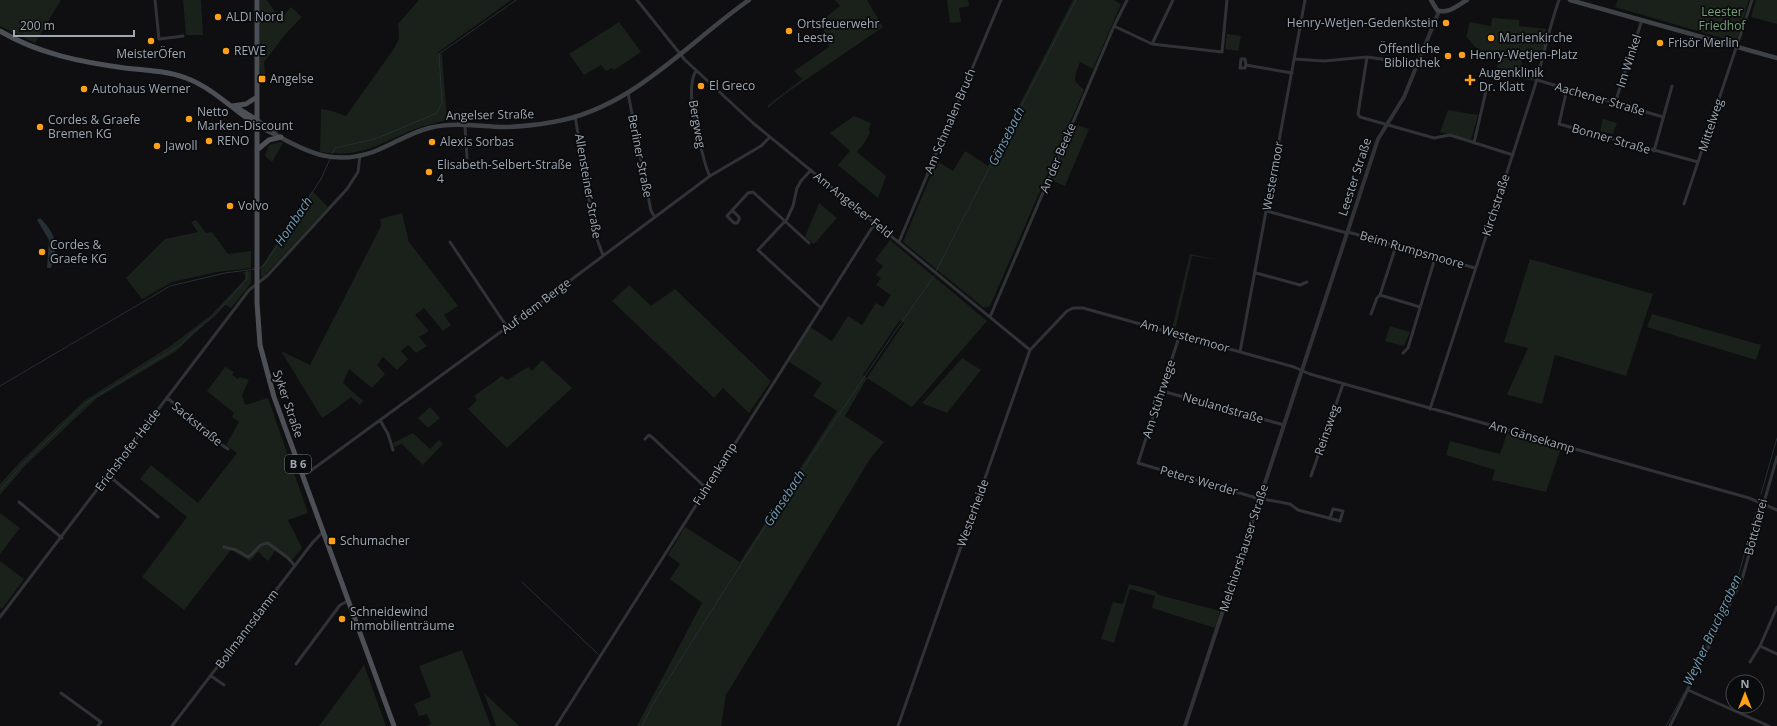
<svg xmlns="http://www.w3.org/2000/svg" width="1777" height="726" font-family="'Open Sans',sans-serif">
<rect width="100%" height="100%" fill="#0f0f11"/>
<!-- green -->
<path fill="#19211a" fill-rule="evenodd" d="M0,0H61L35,43L0,26Z
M183,0H201L203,35H186Z
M260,0H267L280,19L291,7L302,17L288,31L264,62L265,76L268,82L263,81L260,69Z
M419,0H511L437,53L442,54L447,120C436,123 425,125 415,129C377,144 364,158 320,152L321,109L332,111L346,116L393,50L399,39L398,24Z
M835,0H867L883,27L785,94L768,108V105L802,79L794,71L829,47L821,21L840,6Z
M947,0H968L969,6L959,8L961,22L950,23Z
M1073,0H1114L1121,4L1093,69L1080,62L1076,73L1075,81L1084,90L990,306L984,308L903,242L937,161L953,171L965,151L988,166Z
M1618,0H1749L1736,42L1615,7Z
M1756,0H1777V24L1751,17Z
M1492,18L1519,20V26L1546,29V42L1542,58C1528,55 1489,57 1479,50C1474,47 1470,40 1466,36L1470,22L1491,26Z
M619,22L641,52L614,70L612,68L606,71L601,65L584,75L569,54Z
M1227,34L1241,36L1238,51L1225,49Z
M1499,56L1522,57L1521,70L1537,74L1535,81L1496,75Z
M1448,110L1478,115L1471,140L1440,132Z
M854,116L871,123L869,130L870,133L865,142L857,152L886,176L878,198L838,165L850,151L830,133Z
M1603,119L1617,123L1613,134L1600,131Z
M1074,124L1089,129L1065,186L1051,180Z
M280,142L283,143L272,162L265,156L269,145Z
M312,191L328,207L267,273L263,277L261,276V267Z
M819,203L837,218L814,244L805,237Z
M402,213L409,242L458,306L444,315L451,325L443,331L424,308L415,315L429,331L419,337L427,346L416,353L408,345L401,351L408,359L397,370L383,357L377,365L385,374L372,388L349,369L343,383L363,401L360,405L351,397C341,404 332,412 322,418L281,351L310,365L381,226L380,219Z
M196,220L206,233L212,232L228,254L251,251V268L217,272L172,282L142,299L126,278L165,239L198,232L191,222Z
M890,240L987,321L912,407L867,378L845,416L884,442L870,459L726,695L721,726H637L702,603L670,579L680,564L668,555L685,527L740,562L837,411L813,396L822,383L789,362L810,327L832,341L848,316L862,325L876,303L883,307L891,295L876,285L881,278L876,275L883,266L875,260ZM900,320L904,323L867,378L863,375Z
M1190,254L1220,260L1192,256L1175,331L1172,329Z
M1530,259L1653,294L1626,376L1555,355L1542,404L1508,395L1507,394L1528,348L1504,342Z
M251,271V283L231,308L225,305L175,352L97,398L26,465L0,495V484L20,462L84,401L169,347L211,315L245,279V274L242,273Z
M629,285L651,306L675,289L771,381L749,413L723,388L714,398L612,301Z
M1652,314L1761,345L1756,360L1647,327Z
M1390,326L1410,332L1404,346L1385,341Z
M962,358L981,370L947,413L922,403Z
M542,360L572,388L507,448L468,409L477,400L474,396L502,376L507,380L528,367L532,371Z
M225,367L234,372L232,375L238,379L240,377L249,380L242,395L245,405L268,398L308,513L288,520L302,548L292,560L275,551L268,561L258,552L250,561L231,550L184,610L142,577L187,517L140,479L151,465L198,503L237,453L226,445L239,422L232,417L234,413L207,391Z
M430,407L440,418L428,428L418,418Z
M413,433L430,449L439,440L443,444L423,465L402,444L394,447L393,443Z
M1507,433L1561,448L1546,492L1492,480L1495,470L1446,455L1450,441L1500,454Z
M0,513L20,528L0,554Z
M0,561L24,579L2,609L0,607Z
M1129,584L1155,591L1159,595L1220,611L1215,628L1152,608L1155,596L1130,589L1114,643L1101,639L1113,602L1123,604Z
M462,650L491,726H427L431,724L427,714L419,716L414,704L431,697L419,666Z
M364,665L386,726H319Z
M484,693L518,725L519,726H496Z"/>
<!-- water -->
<path fill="#252f35" d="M40,218C57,235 58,245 51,268H47L49,240L37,220Z"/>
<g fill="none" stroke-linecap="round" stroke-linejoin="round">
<!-- stream -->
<path stroke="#252f35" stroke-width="1" d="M331,156L335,148L375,139L437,113L442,103L439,54L516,0
M260,268L265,264L321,179L330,159
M936,271L1076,0
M0,386L170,286L225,273L255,269
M0,490L23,464L86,403L182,344L191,334L215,315L247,279V271
M1761,494L1777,438
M522,582L598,654
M642,726L653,704C743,559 836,415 934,276
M1666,726L1686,690L1738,577L1757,509"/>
<!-- minor -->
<path stroke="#303236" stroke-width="3" d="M155,0L159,39L183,36
M637,0L685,60L753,123L1030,350
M1114,26L1152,44L1222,52L1227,0
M1152,44L1173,0
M1367,57L1358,114L1360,117L1434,138L1450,135L1513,155
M1294,59L1324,61L1367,57L1417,64
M1246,65L1245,68H1240L1241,59H1245L1246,65L1292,73
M696,71C691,78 691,93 692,101C692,112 705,169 710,176
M1537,80L1663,117
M1567,89L1559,124L1698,162
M628,93L651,211L655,217
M1615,103L1642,20
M575,116L595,234L603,255
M465,125L467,158
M1474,143L1486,91
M1654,151L1672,86
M811,170L801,181L797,188L793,206L787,219L758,250L821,308
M1684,204L1752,0
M732,210L739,217V220L737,223H734L727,216L748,193L753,192L809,243
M1267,211L1347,233
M1348,232L1475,268
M450,242L507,327
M899,242L1001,0
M1396,246L1380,295L1420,307
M1256,273L1300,285L1307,282
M1371,314L1377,298L1380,295
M990,317L1114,26L1127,0
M1180,334L1138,463L1260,499
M1240,352L1305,0
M1403,353L1408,348L1435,258
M1162,391L1284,425
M167,398L205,427L204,433L228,449
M1430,409L1533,92C1543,61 1548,30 1559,0
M380,420L388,434L393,450
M645,439L649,435L653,438L707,489
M108,475L158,517
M302,475L309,472L528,312L710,176L761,146L770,137
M1311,476L1343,384
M1261,497L1263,499L1290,504L1298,510L1340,521L1343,511L1333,509L1330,518
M19,502L62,538
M224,547L236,550L248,557C256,553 258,543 268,543L288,558L295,566
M1777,607L1760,646L1777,654
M0,617L249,290L267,276L347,189L358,172L360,155
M1750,662L1760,646
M296,664L340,605L348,601
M211,676L224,685
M1688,690L1769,726
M61,693L101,722L98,726
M172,726L313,542L323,532
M556,726L875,223
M898,726L1030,350L1067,311L1073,308H1083L1294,367L1310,374L1348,385L1749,498L1777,510
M1670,726L1742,579L1777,457"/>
<!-- tertiary -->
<path stroke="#303236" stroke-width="4" d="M1185,726L1378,139L1404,97L1439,11"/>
<!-- secondary -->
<path stroke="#3e4146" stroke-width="4.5" d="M1431,0L1437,10C1447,15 1458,5 1467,0
M1570,0L1777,58
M257,120L275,133
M257,125C264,130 271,132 278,136C310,154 336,165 373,152C392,145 409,133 429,128C452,122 477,126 501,127C518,127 536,125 553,122C632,109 686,44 749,0"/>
<!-- primary -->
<path stroke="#4c4f56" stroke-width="5" d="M257,0V302L260,345L274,397L394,726
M0,31C39,54 81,62 125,68C145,70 167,71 186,78C213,88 233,110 257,125
M232,106L246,104L257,97
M239,109L257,120
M257,150L269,140L281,137"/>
</g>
<!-- markers -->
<g fill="#ffa019" stroke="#0a0b0c" stroke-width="1.5">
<circle cx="218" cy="17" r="4"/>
<circle cx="1446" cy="23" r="4"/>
<circle cx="789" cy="31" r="4"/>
<circle cx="1491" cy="38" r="4"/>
<circle cx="151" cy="41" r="4"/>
<circle cx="1660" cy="43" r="4"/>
<circle cx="226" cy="51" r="4"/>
<circle cx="1462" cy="55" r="4"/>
<circle cx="1448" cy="56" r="4"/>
<rect x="258" y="75" width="8" height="8" rx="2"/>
<path d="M1468 74h4v4h4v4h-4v4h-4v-4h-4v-4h4z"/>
<circle cx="701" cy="86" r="4"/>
<circle cx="84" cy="89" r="4"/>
<circle cx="189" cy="119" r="4"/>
<circle cx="40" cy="127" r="4"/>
<circle cx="209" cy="141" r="4"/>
<circle cx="432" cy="142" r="4"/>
<circle cx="157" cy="146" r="4"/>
<circle cx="429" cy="172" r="4"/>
<circle cx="230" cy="206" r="4"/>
<circle cx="42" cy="252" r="4"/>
<rect x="328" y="537" width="8" height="8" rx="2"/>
<circle cx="342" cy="619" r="4"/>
</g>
<g text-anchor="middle" stroke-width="3.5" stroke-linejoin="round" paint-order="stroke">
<!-- shield labels -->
<rect fill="#0a0b0c" stroke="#727881" stroke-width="1" x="285" y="455" width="26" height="18" rx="3"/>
<g font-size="11" font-weight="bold" fill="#9fa7b3">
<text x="298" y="468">B 6</text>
</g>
<!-- park labels -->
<g font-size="12" fill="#74a174" stroke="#0a0b0c">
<text x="1722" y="16">Leester<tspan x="1722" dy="14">Friedhof</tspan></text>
</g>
<!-- poi labels -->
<g font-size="12" fill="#9fa7b3" stroke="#0a0b0c" text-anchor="start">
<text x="226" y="21">ALDI Nord</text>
<text x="1438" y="27" text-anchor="end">Henry-Wetjen-Gedenkstein</text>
<text x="797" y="28">Ortsfeuerwehr<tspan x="797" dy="14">Leeste</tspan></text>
<text x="1499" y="42">Marienkirche</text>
<text x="1668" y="47">Frisör Merlin</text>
<text x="1440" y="53" text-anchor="end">Öffentliche<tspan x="1440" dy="14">Bibliothek</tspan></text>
<text x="234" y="55">REWE</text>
<text x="151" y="58" text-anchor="middle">MeisterÖfen</text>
<text x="1470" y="59">Henry-Wetjen-Platz</text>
<text x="1479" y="77">Augenklinik<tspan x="1479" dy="14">Dr. Klatt</tspan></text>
<text x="270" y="83">Angelse</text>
<text x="709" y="90">El Greco</text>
<text x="92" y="93">Autohaus Werner</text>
<text x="197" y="116">Netto<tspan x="197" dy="14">Marken-Discount</tspan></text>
<text x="48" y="124">Cordes &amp; Graefe<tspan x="48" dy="14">Bremen KG</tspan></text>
<text x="217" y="145">RENO</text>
<text x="440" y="146">Alexis Sorbas</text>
<text x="165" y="150">Jawoll</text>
<text x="437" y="169">Elisabeth-Selbert-Straße<tspan x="437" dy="14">4</tspan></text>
<text x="238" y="210">Volvo</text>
<text x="50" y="249">Cordes &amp;<tspan x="50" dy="14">Graefe KG</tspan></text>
<text x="340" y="545">Schumacher</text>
<text x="350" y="616">Schneidewind<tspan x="350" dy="14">Immobilienträume</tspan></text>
</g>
<!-- street labels -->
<g font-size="12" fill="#9fa7b3" stroke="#0a0b0c">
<text transform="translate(1629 61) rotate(-72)" y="4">Im Winkel</text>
<text transform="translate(1600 99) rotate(16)" y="4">Aachener Straße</text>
<text transform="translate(490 115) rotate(-1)" y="4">Angelser Straße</text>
<text transform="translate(950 121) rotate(-67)" y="4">Am Schmalen Bruch</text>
<text transform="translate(697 124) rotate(80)" y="4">Bergweg</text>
<text transform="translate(1711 125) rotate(-72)" y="4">Mittelweg</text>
<text transform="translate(1611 139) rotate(16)" y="4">Bonner Straße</text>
<text transform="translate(640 156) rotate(79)" y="4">Berliner Straße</text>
<text transform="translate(1058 158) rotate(-67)" y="4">An der Beeke</text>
<text transform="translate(1273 176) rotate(-80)" y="4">Westermoor</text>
<text transform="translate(1355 177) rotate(-72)" y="4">Leester Straße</text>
<text transform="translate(588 186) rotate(80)" y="4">Allensteiner Straße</text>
<text transform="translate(853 205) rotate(39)" y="4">Am Angelser Feld</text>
<text transform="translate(1496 205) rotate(-72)" y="4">Kirchstraße</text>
<text transform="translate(1412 250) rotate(16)" y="4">Beim Rumpsmoore</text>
<text transform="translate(536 306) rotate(-37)" y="4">Auf dem Berge</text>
<text transform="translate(1185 336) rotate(16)" y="4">Am Westermoor</text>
<text transform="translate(1159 399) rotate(-72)" y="4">Am Stührwege</text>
<text transform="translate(288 404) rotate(71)" y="4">Syker Straße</text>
<text transform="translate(1223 408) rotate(16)" y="4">Neulandstraße</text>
<text transform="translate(197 424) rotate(40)" y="4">Sackstraße</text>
<text transform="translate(1327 430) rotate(-71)" y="4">Reinsweg</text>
<text transform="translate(1532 437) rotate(16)" y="4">Am Gänsekamp</text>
<text transform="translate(128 450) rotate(-53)" y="4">Erichshofer Heide</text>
<text transform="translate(715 474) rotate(-58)" y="4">Fuhrenkamp</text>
<text transform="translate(1199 481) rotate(16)" y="4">Peters Werder</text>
<text transform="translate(973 513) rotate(-70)" y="4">Westerheide</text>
<text transform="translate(1756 527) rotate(-75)" y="4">Böttcherei</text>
<text transform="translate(1244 548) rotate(-72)" y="4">Melchiorshauser Straße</text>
<text transform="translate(247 629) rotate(-53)" y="4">Bollmannsdamm</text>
</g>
<!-- water labels -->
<g font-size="13" font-style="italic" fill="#7199b3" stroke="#0a0b0c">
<text transform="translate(1006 136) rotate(-63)" y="5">Gänsebach</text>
<text transform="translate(293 221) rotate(-56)" y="5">Hombach</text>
<text transform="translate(784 498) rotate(-57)" y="5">Gänsebach</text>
<text transform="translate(1712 630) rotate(-65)" y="5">Weyher Bruchgraben</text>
</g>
</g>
<!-- north arrow -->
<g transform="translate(1745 694)"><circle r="19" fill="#0a0b0c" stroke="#46494f"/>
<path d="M0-3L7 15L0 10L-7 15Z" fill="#ffa019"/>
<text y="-6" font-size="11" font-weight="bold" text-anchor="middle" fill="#9fa7b3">N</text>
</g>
<!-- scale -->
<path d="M14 30v6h120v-6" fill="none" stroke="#9fa7b3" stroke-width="2"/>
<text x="20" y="30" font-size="12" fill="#9fa7b3" stroke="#0a0b0c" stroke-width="3" paint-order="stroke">200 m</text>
</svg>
